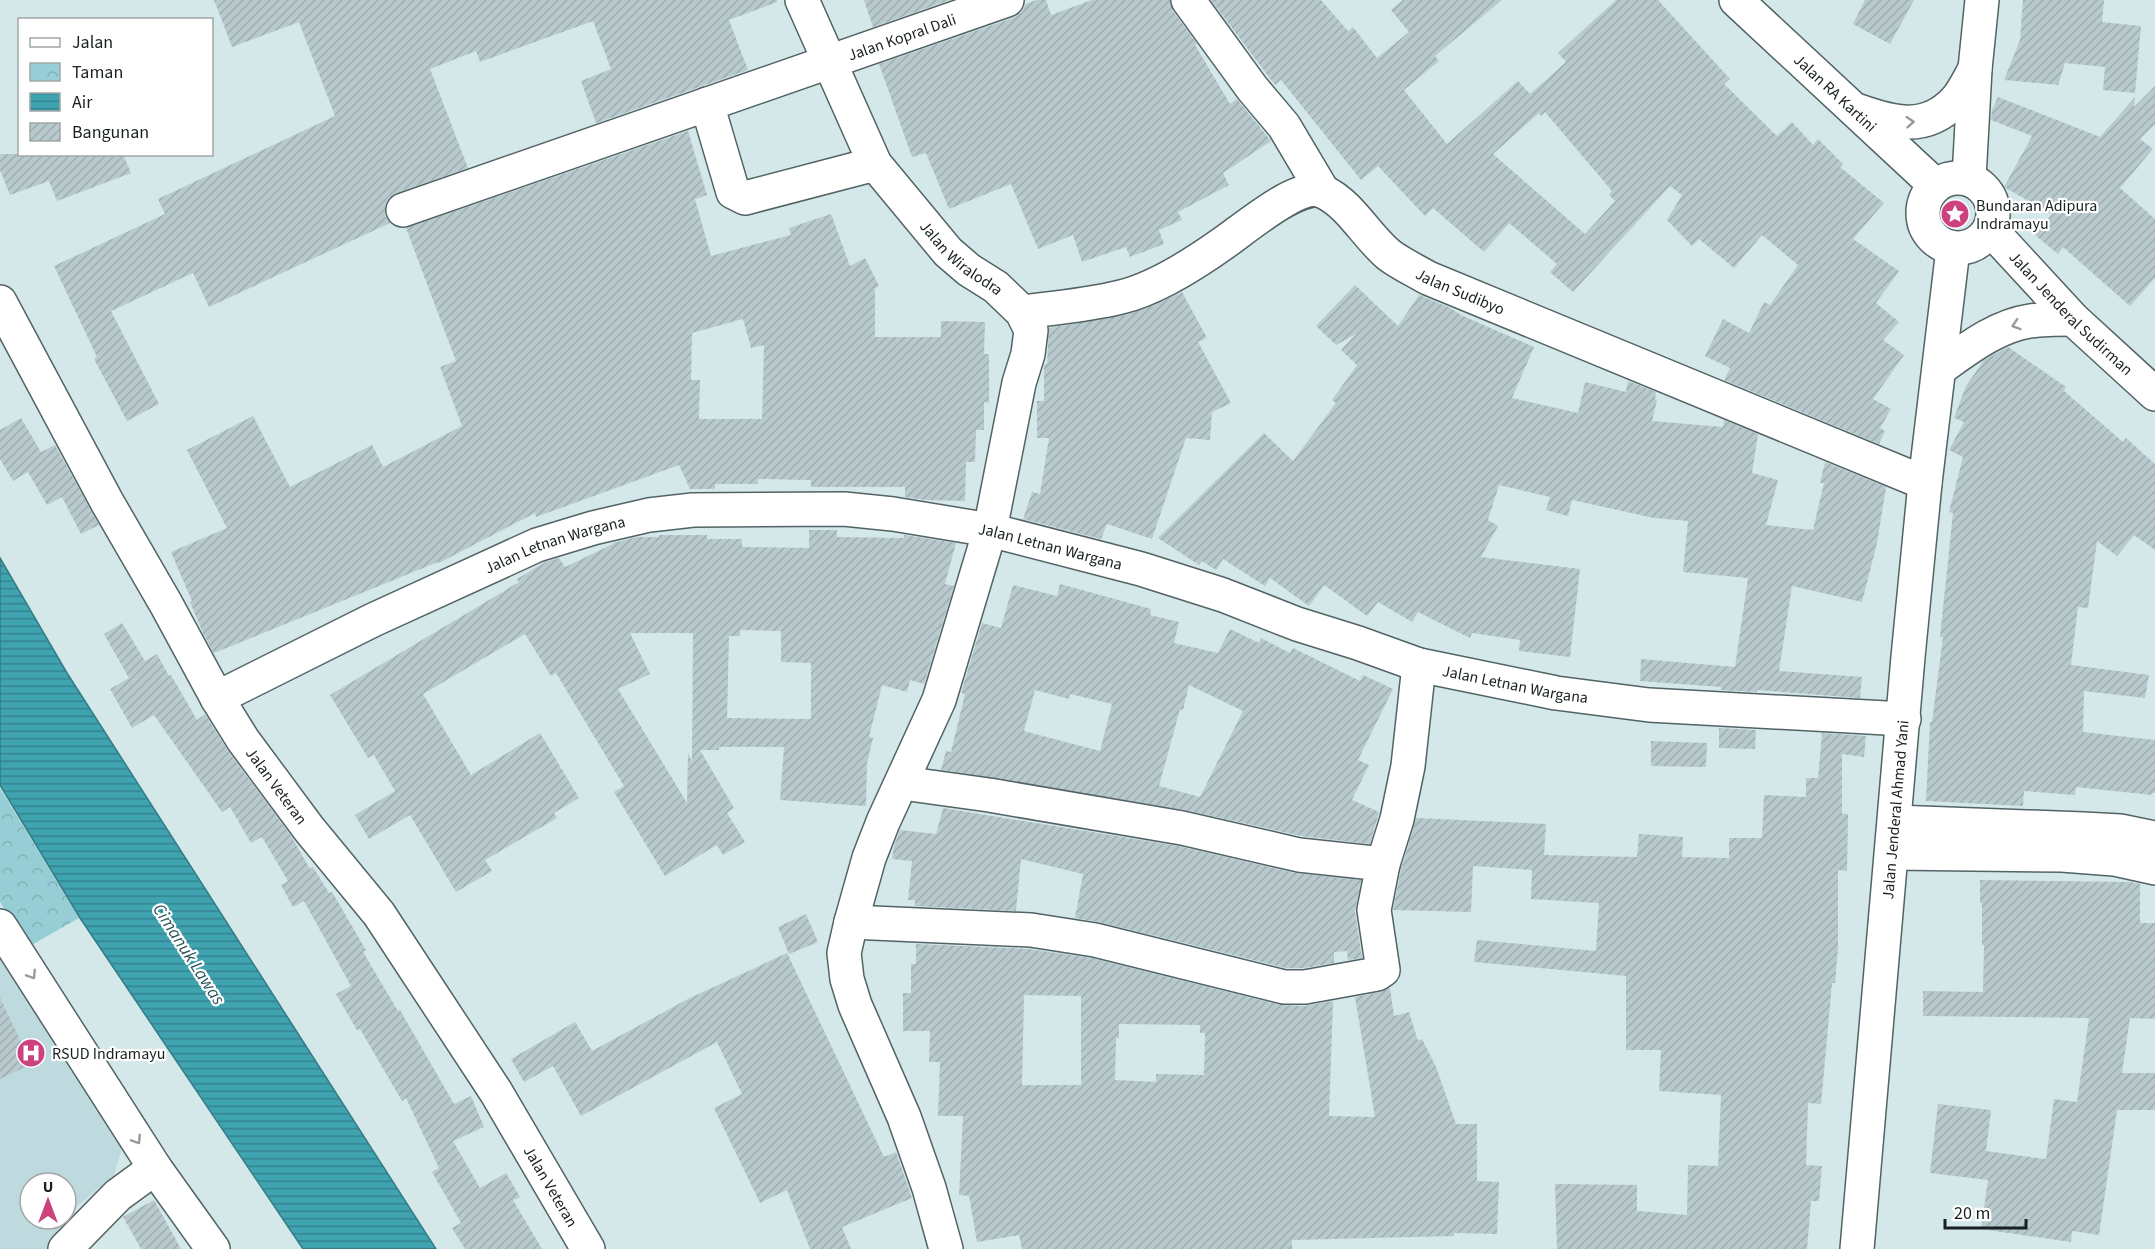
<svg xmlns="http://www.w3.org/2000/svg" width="2155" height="1249" font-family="'Source Sans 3',sans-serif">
<defs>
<pattern id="park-crowns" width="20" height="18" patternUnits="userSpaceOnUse" patternTransform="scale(1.5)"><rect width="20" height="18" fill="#97ced6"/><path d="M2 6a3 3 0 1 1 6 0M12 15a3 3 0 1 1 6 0" fill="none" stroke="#82b1b7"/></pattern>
<pattern id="water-rules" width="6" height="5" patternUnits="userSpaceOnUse" patternTransform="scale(1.5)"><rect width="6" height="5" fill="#3fa3b0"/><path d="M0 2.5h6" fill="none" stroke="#34848f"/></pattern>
<pattern id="building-hatch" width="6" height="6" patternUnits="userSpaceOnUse" patternTransform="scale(1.5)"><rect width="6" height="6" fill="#b8cacd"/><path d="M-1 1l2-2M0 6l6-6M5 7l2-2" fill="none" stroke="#9eadb0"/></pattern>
</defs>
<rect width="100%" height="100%" fill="#d4e7e9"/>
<!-- built -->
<path fill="#bfdade" d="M0,957L122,1148L114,1175L68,1214L66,1219V1183H30V1219H66L52,1249H0Z"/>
<!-- park -->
<path fill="url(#park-crowns)" d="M0,788L79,918L28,947L0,902Z"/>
<!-- water -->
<path fill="url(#water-rules)" stroke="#347c85" stroke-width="1.5" d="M0,558L67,673L436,1249H303L80,918L0,785Z"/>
<!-- building -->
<path fill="url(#building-hatch)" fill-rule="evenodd" d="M214,0H777V2L729,20L748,70L596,123L581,81L611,69L593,21L480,62L476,51L430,69L468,168L396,193L388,198L385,206V216L390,223L209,307L193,273L111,311L159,404L127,421L94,359L97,357L54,266L165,214L158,199L335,116L299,22L232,47Z
M864,0H950L873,27Z
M1037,0H1046L1051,15L1092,0H1170L1173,11L1197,44L1195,45L1230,104L1237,99L1271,141L1223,173L1229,185L1178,212L1182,220L1159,230L1164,244L1130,257L1126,247L1082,262L1073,235L1038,249L1011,184L949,209L926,153L912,157L879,64L1013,18L1022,12L1025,4Z
M1211,0H1321L1348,31L1353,27L1377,58L1409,32L1391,10L1403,0H1502L1435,56L1439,61L1404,90L1447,144L1518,81L1530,94L1566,62L1558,53L1616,0H1658L1730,79L1724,84L1777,136L1792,122L1813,145L1818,139L1843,164L1840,167L1884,203L1853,239L1899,271L1876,303L1899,322L1883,340L1904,355L1873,399L1891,409L1880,428L1885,431L1879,444L1724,380L1730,368L1705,356L1723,319L1749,333L1764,302L1770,305L1798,265L1762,235L1734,268L1699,239L1692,246L1667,220L1682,195L1670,186L1573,292L1550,272L1557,264L1509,223L1484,252L1433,208L1425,216L1378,166L1361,180L1281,80L1275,85ZM1545,112L1612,191L1609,195L1615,201L1585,234L1493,154L1539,113L1541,116Z
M1865,0H1914L1890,44L1853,24Z
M2023,0H2104L2102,22L2141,26L2135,93L2103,90L2105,67L2065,63L2058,85L2004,80L2020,40Z
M2155,86V124L2140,139L2153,149L2120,188L2155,219V278L2130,306L2063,247L2058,254L2035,235L2052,214L2004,187L2032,136L1991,120L1992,110L1998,97L2100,137L2135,97L2134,107Z
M688,131L707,195L695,199L711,256L791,235L789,228L831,214L850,266L865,258L879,286L875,288V337H941V321L985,322L984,354H989V403L984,402V430H976L975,462H966L965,501L925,500L905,497V487H811V480L758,479V484H715V489H690L679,465L536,517L535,513L439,563L438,562L214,653L203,633L190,602L192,601L171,552L227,528L187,450L253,416L290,487L372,445L383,467L462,426L440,367L456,361L406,228ZM743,319L751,348L764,345L762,419H699L700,380H691L692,333Z
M0,154H123L131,173L57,201L49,181L10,195L0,170Z
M1355,285L1398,326L1419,295L1448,307L1463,316L1534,347L1512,398L1578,413L1585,382L1626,392L1628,381L1656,392L1655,399L1657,400L1652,421L1723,427L1724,420L1758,434L1752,473L1778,480L1766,525L1813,530L1824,483H1820L1825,462L1886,487L1877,543L1862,602L1792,586L1779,671L1862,677L1860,698L1757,690V692L1721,690V687L1640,681L1641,659L1735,667L1748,578L1683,572L1688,521L1654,518L1572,500L1568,516L1546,510L1550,497L1499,485L1488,520L1498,526L1481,557L1580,569L1570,657L1519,651L1520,640L1472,633L1470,638L1418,612L1412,622L1378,602L1367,616L1324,585L1309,606L1270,578L1265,586L1223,559L1216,570L1202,561L1199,565L1158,538L1264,433L1293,461L1336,403L1332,400L1357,365L1341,350L1356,334L1336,345L1316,326Z
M1182,292L1207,338L1198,342L1231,403L1212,412L1210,440L1186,438L1152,539L1107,524L1101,539L1023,519L1032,492L1040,494L1049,438H1037V401H1044V367L1045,364H1047L1049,328L1126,315L1155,305Z
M2008,347L2066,387L2064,391L2123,442L2126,438L2155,464V550L2134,535L2117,556L2097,541L2088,608L2078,607L2071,665L2149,675L2145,698L2084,691L2083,732L2155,740V793H2152V795L2076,787L2075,795L2024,791L2023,806L1926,801L1930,722H1932L1943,637H1940L1953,513L1949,512L1963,457L1949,450L1964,422L1954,418L1966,386L1984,360Z
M21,418L41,452L55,445L99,525L81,534L62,497L47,505L28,472L13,481L0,459V430Z
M809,530H837V537L904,538V535L956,543L945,584L954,586L924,684L910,680L907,692L882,685L869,737L873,738L867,763L866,806L780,800L784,747H719V750H700L734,808L727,813L745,842L723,855L717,845L665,876L614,792L624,786L556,673L551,676L525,634L423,694L471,775L540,733L579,798L554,813L557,818L485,860L492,871L456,892L410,815L369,839L355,815L395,791L374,755L368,758L330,695L519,582L517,579L545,562L559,558L565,567L613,544V543L637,537H659V535H707V539H742V547L809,548ZM740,630L781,631V662L811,663V719L727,718L729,636H740ZM630,633H693L692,762L688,753L687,803L618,689L650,674Z
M1060,584L1151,609L1150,615L1179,622L1174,643L1218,653L1230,629L1259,643L1261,638L1290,653L1293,648L1360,681L1363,675L1393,689L1358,760L1369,765L1352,800L1379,812L1370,844L1302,836L1185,810L941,770L946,751L951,752L965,694L961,693L982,623L1001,628L1013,585L1057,596ZM1189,685L1243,711L1200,797L1159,786L1180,709L1183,710ZM1035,690L1069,699L1070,694L1112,704L1100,751L1024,731Z
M122,623L145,661L157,654L169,676L171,675L197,720L205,714L228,751L291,836L310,869L313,867L329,893L332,892L366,950L363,952L398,1011L400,1010L454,1104L471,1096L484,1127L453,1141L480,1188L506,1173L520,1197L513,1200L542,1249H465L452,1228L461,1223L432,1172L439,1168L406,1098L402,1101L360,1029L357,1030L336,994L351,986L304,901L293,907L281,885L288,881L262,837L251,843L230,807L222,812L154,715L132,728L110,689L129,678L104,634Z
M1719,728L1756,730L1755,749L1719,748Z
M1822,733L1866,736L1864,757L1842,754V814H1848L1847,871L1838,870V948L1835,983H1832L1821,1104L1808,1103L1806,1165L1822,1166L1819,1201H1811L1807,1249H1557L1555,1184L1637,1185V1211L1687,1215L1688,1165L1718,1166L1721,1095L1659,1091L1661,1050H1626V976L1474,962L1477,940L1596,951L1599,903L1531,899L1532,870L1473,866L1471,912L1393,910L1401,869L1416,818L1546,824L1544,855L1637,857L1639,834L1683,837L1682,857L1729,858V838H1762L1764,795L1806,797V778H1818Z
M1651,741L1707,743L1706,767L1651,766Z
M943,808L1178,846L1295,873L1361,880L1355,912L1362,958L1348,960L1347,951L1334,952V963L1303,968H1286L1099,922L1075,918L1083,874L1021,859L1016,911L915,906V900H908L912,861L892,859L894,846L900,830L936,834Z
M1980,880L2130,882L2140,884V923H2155V1019L2130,1018L2122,1073H2155V1110H2117L2099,1235L2072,1231L2071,1242L1981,1229L1988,1180L1930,1173L1938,1104L1991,1110L1986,1151L2046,1159L2054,1099L2077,1102L2089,1018L1923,1016V991L1983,992L1984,945H1982V903H1980Z
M806,914L818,942L789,954L778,927Z
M916,944L1029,949L1091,958L1280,1005L1305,1006L1333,1001L1329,1116L1375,1117L1355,997L1380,992L1390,988L1394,1016L1409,1012L1418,1041L1422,1039L1436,1067L1456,1124H1477V1181L1499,1182L1497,1234L1454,1233V1236L1292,1240V1249H1022L1019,1235L977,1242L969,1196L959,1195L963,1116H938L940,1062H929L930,1031H903V993H911V964H916ZM1024,995L1081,996V1085H1022ZM1119,1024L1200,1025V1033H1205L1204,1075L1156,1074V1082L1115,1080L1116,1038H1119Z
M787,953L884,1157L896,1152L912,1198L842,1227L851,1249H810L787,1190L760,1203L714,1108L742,1094L717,1042L581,1116L553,1066L524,1082L511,1059L575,1022L592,1051L688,999Z
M0,998L32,1064L0,1079Z
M154,1200L181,1249H141L123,1217Z"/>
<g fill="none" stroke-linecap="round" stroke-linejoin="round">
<!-- minor casing -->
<g stroke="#526365" stroke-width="36">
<g id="minor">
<path id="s1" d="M802,0L875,164L948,252L969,270L996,287L1022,312L1031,330L1028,354L1019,383L990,530L939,700L883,822L869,858L851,922L844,953L847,979L855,1005L904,1117L929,1188L946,1249"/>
<path d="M1188,0L1252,88L1284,126L1322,190"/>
<path d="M707,104L733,192L745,198L875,164"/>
<path d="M1969,178L1975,69L1982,0"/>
<path id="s2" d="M403,210L1007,0"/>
<path id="s3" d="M0,302L107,502L166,604L217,698L243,740L309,829L379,914L496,1092L588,1249"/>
<path id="s4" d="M1022,312C1055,308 1089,305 1121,297C1155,289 1197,262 1225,242C1244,229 1301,180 1324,192C1351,205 1366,236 1389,255C1401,264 1416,271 1428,278L1925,483"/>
<path id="s5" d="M217,698L373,620L537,545L593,528L649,515L693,510L844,509L893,514L990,530L1141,569L1223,595L1297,624L1358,643L1419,665L1556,693L1649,705L1904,719"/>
<path d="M1895,822L2083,829L2120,831L2155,838"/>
<path d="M1892,853L2062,855L2114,859L2155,868"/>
<path d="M1383,864L1397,819L1408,766L1419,665"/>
<path d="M851,922L1031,930L1095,940L1284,987H1305L1377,974L1383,970L1374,910L1383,864L1299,855L1182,828L989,795L902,783"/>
<path d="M0,926L155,1168L213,1249"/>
<path d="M65,1249L118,1195L155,1168"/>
</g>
</g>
<!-- major casing -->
<g stroke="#526365" stroke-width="36">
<g id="major">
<path id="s6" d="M1736,0L1935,185"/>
<path d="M1859,111C1893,123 1926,132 1955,101C1963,93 1969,79 1975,69"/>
<circle cx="1958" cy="213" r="35"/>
<path id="s7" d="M1990,229L2073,319L2155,394"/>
<path d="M1939,369C1966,350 1996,326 2030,321C2044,319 2059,319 2073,319"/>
<path id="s8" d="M1857,1249L1908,657L1925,483L1953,249"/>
</g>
</g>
<!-- minor -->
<use href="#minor" stroke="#fff" stroke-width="33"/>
<!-- major -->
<use href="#major" stroke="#fff" stroke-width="33"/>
</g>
<!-- one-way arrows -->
<defs><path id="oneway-chevron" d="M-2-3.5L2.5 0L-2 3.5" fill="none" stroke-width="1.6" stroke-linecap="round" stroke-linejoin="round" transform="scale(1.5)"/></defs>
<g stroke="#989b9b">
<use href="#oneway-chevron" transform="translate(1910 122) rotate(-4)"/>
<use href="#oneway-chevron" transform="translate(2016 325) rotate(162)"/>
<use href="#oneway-chevron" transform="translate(32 975) rotate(57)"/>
<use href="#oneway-chevron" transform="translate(137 1140) rotate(57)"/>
</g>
<!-- icons -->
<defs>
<g id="sight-disc" transform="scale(1.5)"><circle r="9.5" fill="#cb427e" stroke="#fff"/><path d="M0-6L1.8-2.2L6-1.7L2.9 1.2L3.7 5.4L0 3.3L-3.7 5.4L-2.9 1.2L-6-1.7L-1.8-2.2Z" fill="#fff"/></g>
<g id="hospital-disc" transform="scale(1.5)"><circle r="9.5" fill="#cb427e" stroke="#fff"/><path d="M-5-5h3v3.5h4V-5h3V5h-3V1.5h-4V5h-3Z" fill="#fff"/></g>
</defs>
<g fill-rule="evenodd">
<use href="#sight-disc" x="1955" y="214"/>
<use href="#hospital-disc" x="31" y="1053"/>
</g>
<g text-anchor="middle" stroke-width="4.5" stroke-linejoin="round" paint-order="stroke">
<!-- street labels -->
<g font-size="16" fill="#192021" stroke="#fff">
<text dy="6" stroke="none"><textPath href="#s2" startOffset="528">Jalan Kopral Dali</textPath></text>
<text dy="6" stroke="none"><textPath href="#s6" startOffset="136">Jalan RA Kartini</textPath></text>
<text dy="6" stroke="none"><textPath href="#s1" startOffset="308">Jalan Wiralodra</textPath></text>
<text dy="6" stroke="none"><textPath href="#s4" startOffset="504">Jalan Sudibyo</textPath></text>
<text dy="6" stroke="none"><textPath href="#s7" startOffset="117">Jalan Jenderal Sudirman</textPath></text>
<text dy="6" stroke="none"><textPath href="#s5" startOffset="372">Jalan Letnan Wargana</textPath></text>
<text dy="6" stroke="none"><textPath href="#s5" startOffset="876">Jalan Letnan Wargana</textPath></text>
<text dy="6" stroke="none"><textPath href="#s5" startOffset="1362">Jalan Letnan Wargana</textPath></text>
<text dy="6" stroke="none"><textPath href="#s3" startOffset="558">Jalan Veteran</textPath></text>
<text dy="6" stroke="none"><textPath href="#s8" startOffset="441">Jalan Jenderal Ahmad Yani</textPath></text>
<text dy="6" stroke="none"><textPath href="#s3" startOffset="1044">Jalan Veteran</textPath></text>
</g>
<!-- poi labels -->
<g font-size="16" fill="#192021" stroke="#fff" text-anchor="start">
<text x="1976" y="211">Bundaran Adipura<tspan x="1976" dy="18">Indramayu</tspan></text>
<text x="52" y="1059">RSUD Indramayu</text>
</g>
<!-- water labels -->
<g font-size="18" font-style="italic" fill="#29555b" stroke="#fff">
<text transform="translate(189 954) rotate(57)" y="6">Cimanuk Lawas</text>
</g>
</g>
<!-- legend -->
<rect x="18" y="18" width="195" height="138" fill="#ffffff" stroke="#a3a6a6" stroke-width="1.5"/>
<rect x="30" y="38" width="30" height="9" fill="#ffffff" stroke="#a3a6a6" stroke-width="1.5"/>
<text x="72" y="48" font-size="18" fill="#192021">Jalan</text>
<rect x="30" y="63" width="30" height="18" fill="url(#park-crowns)" stroke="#a3a6a6" stroke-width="1.5"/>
<text x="72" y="78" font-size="18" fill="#192021">Taman</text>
<rect x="30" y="93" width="30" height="18" fill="url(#water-rules)" stroke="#a3a6a6" stroke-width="1.5"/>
<text x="72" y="108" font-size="18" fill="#192021">Air</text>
<rect x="30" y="123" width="30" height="18" fill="url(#building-hatch)" stroke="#a3a6a6" stroke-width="1.5"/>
<text x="72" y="138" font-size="18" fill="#192021">Bangunan</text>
<!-- north arrow -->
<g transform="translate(48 1201)"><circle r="28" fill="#ffffff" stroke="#a3a6a6" stroke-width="1.5"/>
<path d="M0-4.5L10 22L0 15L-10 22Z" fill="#cb427e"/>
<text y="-9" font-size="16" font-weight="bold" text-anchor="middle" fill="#192021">U</text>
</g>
<!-- scale -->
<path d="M1945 1219v9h81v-9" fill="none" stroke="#192021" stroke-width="3"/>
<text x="1954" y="1219" font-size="18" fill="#192021" stroke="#ffffff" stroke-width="4.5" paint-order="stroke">20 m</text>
</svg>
